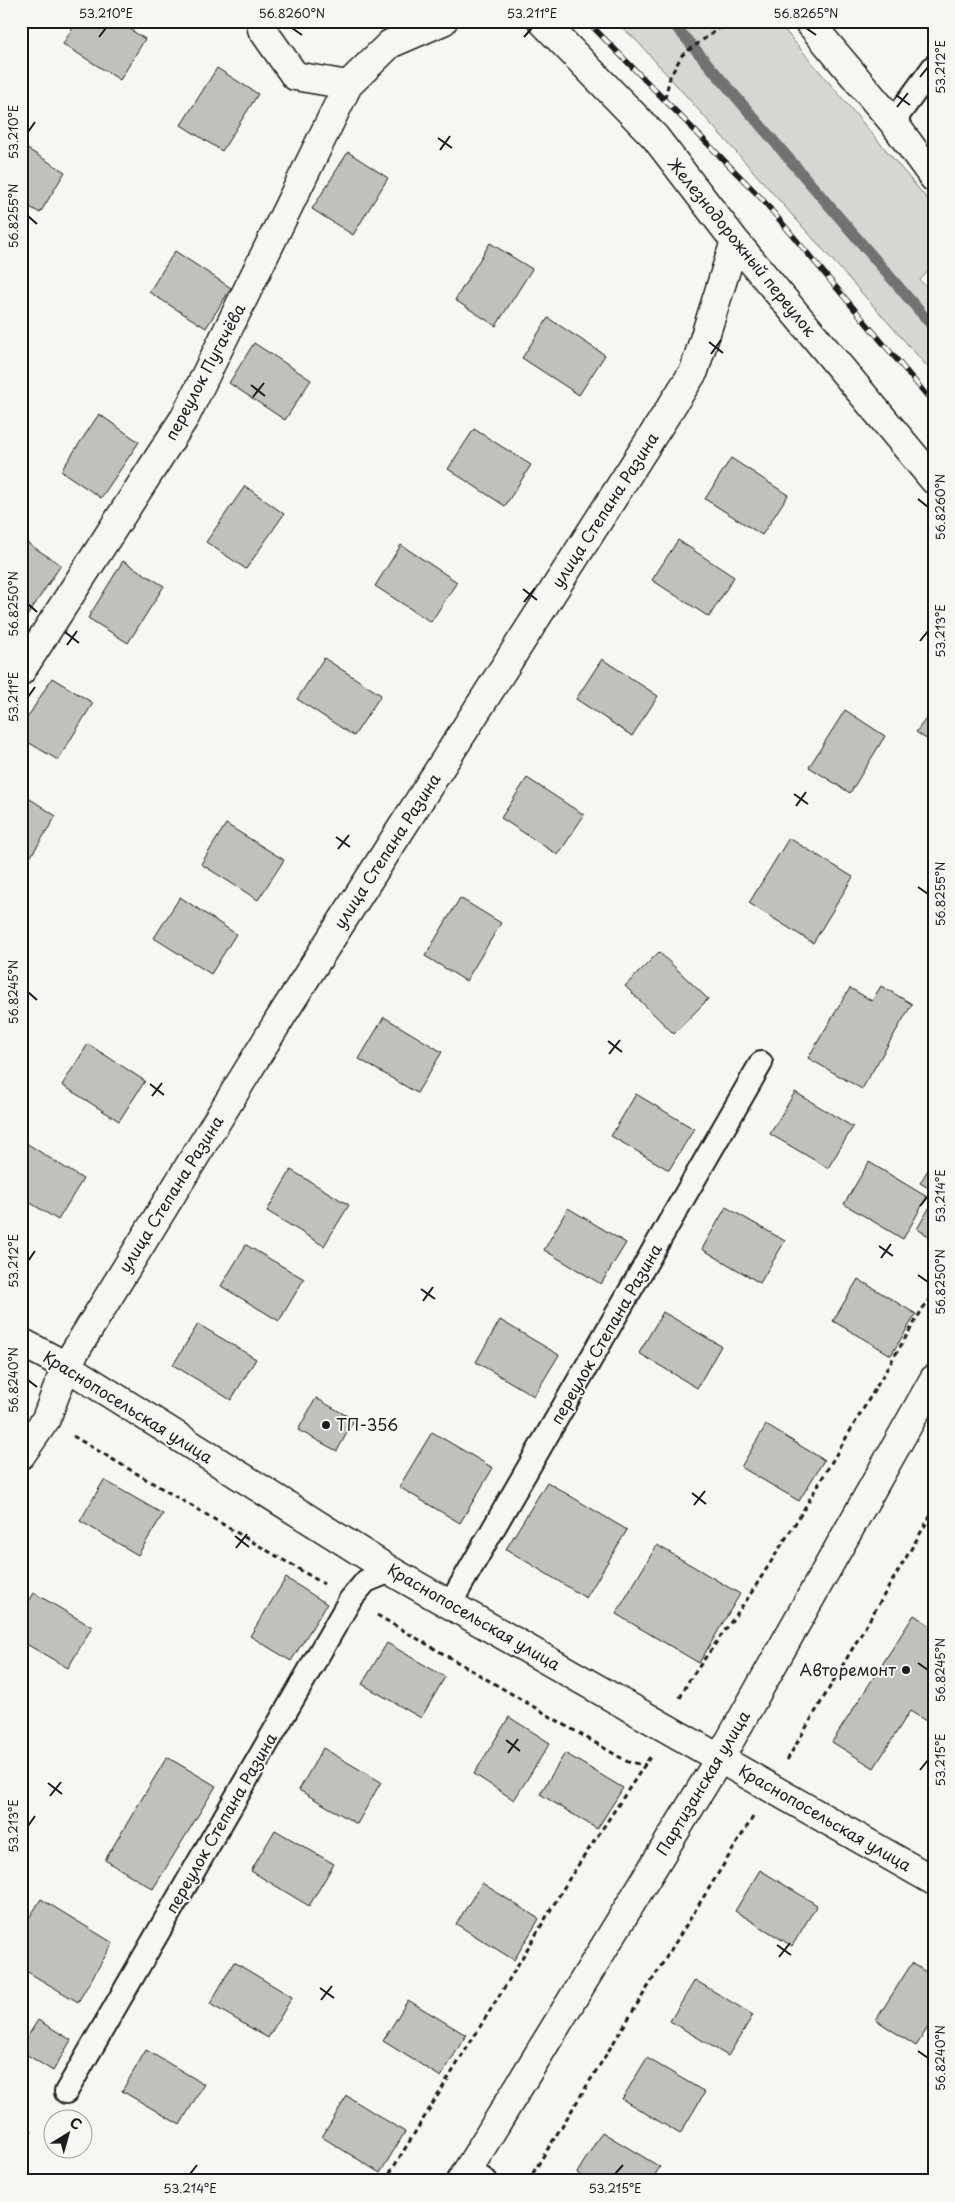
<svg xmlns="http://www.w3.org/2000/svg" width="955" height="2202" font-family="'Playpen Sans',sans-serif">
<rect width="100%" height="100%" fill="#f6f6f2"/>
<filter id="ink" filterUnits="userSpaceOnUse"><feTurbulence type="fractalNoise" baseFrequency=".02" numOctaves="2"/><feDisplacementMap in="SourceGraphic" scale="10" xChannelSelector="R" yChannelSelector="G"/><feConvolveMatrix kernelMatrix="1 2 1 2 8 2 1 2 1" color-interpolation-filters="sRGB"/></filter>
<g filter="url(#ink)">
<!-- green -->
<path fill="#d6d6d2" stroke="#797977" d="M615,21H777L934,207V265L920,280L934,296V374L637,41Z"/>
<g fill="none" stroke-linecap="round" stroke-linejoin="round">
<!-- stream -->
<path stroke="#727271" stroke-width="11" d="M671,21L934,328"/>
</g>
<!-- building -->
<path fill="#c0c0bd" stroke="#1c1c1c" d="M77,21H117L145,39L120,80L63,44Z
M217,68L258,94L222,151L181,125Z
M21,145L65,172L40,213L21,202Z
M348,152L388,178L353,235L312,209Z
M490,243L532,269L496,326L455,300Z
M175,251L231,288L206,328L149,292Z
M548,318L605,355L579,395L522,358Z
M254,343L311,380L285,420L229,383Z
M99,414L139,442L101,498L61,471Z
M474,429L531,465L505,506L448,469Z
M731,458L788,495L762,535L705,499Z
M245,486L284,514L246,569L206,542Z
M21,539L61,565L21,625Z
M678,540L734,577L709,617L652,580Z
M401,545L457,582L431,622L375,586Z
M123,561L164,586L128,643L88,618Z
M324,658L381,695L354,736L297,699Z
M602,659L658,696L632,736L576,699Z
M52,678L93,703L58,760L21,738V728Z
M934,708V744L916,732Z
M845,710L885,736L850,793L809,767Z
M527,778L584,815L558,855L501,818Z
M21,793L56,816L31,856L21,850Z
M226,824L284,860L258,900L201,864Z
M789,838L853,877L813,943L749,903Z
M180,897L236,934L211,974L154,938Z
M460,898L501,923L466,981L425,956Z
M659,952L708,999L674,1034L625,986Z
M881,986L912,1004L862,1089L808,1058L850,988L872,1001Z
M384,1017L442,1052L417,1093L359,1059Z
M88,1044L145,1081L119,1121L62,1085Z
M795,1092L853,1127L828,1168L770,1134Z
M636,1094L694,1129L669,1170L611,1136Z
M26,1143L83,1179L58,1220L21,1197V1151Z
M934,1160V1191L920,1183Z
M869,1162L927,1197L903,1239L844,1204Z
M291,1170L349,1205L324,1246L267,1211Z
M934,1200V1239L917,1229Z
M726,1207L785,1241L760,1283L702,1249Z
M568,1208L626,1243L601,1284L544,1250Z
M246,1245L304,1279L279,1321L221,1286Z
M858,1279L916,1314L891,1355L833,1321Z
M663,1312L721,1346L697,1388L639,1353Z
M500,1320L559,1355L534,1396L476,1362Z
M198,1324L256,1359L231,1400L173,1365Z
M316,1398L354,1420L337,1451L298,1430Z
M766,1425L824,1460L799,1501L741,1467Z
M432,1432L493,1468L460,1523L399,1487Z
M104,1480L163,1514L138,1555L80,1521Z
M547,1482L627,1530L586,1598L506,1549Z
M657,1545L740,1594L699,1663L616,1614Z
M286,1578L327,1604L291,1661L250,1636Z
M34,1593L92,1627L68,1668L21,1641V1614Z
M914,1615L934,1628V1726L910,1711L874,1768L832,1742Z
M387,1643L445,1677L421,1718L362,1684Z
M509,1717L550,1743L514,1800L474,1774Z
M323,1748L381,1782L357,1824L299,1790Z
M565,1753L623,1788L597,1829L540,1794Z
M167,1757L216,1786L153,1889L105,1860Z
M275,1830L334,1864L309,1906L251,1871Z
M760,1870L817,1905L792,1946L735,1911Z
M482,1883L539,1919L514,1960L456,1924Z
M41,1899L113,1943L78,2002L21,1968V1931Z
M234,1962L292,1997L268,2038L210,2004Z
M912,1963L934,1977V2018L916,2046L876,2020Z
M695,1980L753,2015L728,2056L670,2021Z
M408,2000L466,2035L441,2077L383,2041Z
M38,2020L71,2040L53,2071L21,2051V2047Z
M146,2050L204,2084L180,2125L122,2091Z
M647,2058L705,2092L680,2134L622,2099Z
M347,2096L405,2132L380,2173L322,2137Z
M21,2125L32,2131L21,2148Z
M602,2132L660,2167L651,2181H591L577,2173Z"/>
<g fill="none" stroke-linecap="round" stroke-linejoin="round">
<!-- service casing -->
<g stroke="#1c1c1c" stroke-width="26">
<path id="service" d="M893,122L934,66
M450,1604L761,1063
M66,2092L350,1600L366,1581L391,1571
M467,2169L486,2181"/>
</g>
<!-- minor casing -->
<g stroke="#1c1c1c" stroke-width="31">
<path id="minor" d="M261,21L262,29L295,76L348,85L390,44L443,21
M542,21L655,137L735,241L934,480
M808,21L893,122L934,178
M21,671L185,417L348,85
M21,1342L66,1366L391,1571L934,1881
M21,1455L46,1419L66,1366L284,1012L694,371L735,241"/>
</g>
<!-- tertiary casing -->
<g stroke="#1c1c1c" stroke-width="31">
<path id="tertiary" d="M461,2181L720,1758L934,1379"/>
</g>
<!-- path -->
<path stroke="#1c1c1c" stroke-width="3" stroke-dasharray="5 4" stroke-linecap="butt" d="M665,98L670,77L682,55L729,21
M73,1436L324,1584
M377,1615L628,1762L646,1765
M680,1698L688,1682L748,1598L798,1519L923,1308L934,1295
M787,1760L934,1510
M385,2181L507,1983L569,1879L650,1757
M528,2181L753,1817"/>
<!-- service -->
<use href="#service" stroke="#f6f6f2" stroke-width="22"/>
<!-- minor -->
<use href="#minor" stroke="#f6f6f2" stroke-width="28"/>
<!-- tertiary -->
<use href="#tertiary" stroke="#f6f6f2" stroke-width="28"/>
<!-- rail casing -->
<g stroke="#1c1c1c" stroke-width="5.5">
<path id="rail" d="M587,21L762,199L934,404"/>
</g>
<!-- rail -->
<use href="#rail" stroke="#f6f6f2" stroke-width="4" stroke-dasharray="11" stroke-linecap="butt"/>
</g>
</g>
<!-- ticks -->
<path fill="none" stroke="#1c1c1c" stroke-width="2" d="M292,28L302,35M806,28L816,35M99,37L106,28M524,37L532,28M920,77L928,67M896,95L910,105M897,107L908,93M28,132L35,122M438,138L452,148M440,150L450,136M28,216L37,224M709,342L723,353M711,354L721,340M251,385L265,396M253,397L264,383M918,499L928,507M523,589L537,600M524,602L535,588M28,604L37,612M65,632L79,643M920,641L928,631M67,645L77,631M28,697L35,687M794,794L808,804M796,806L806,792M336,837L350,847M338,849L349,835M918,887L928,894M28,992L37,1000M608,1041L622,1052M609,1054L620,1040M150,1084L164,1095M152,1096L162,1083M920,1206L928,1196M879,1246L893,1256M881,1258L891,1244M28,1261L35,1251M918,1275L928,1282M421,1289L435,1299M423,1301L433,1287M28,1380L37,1387M692,1493L706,1504M694,1505L705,1491M235,1536L249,1547M236,1548L247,1534M918,1663L928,1670M506,1740L520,1751M508,1753L518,1739M920,1770L928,1760M48,1783L62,1794M50,1796L61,1782M28,1826L35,1816M777,1945L791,1955M779,1957L790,1943M320,1988L334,1998M321,2000L332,1986M918,2051L928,2058M190,2174L197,2165M615,2174L623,2165"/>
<!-- markers -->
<g fill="#1c1c1c" stroke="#f6f6f2" stroke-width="2">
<circle cx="326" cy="1425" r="5"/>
<circle cx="906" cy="1670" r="5"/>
</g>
<g text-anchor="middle" stroke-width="4" stroke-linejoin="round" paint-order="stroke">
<!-- street labels -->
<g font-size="16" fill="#1c1c1c" stroke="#f6f6f2">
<text transform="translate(742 247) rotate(51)" y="6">Железнодорожный переулок</text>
<text transform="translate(205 372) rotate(-62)" y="6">переулок Пугачёва</text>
<text transform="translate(605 510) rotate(-57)" y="6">улица Степана Разина</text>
<text transform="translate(387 851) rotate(-57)" y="6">улица Степана Разина</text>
<text transform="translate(171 1194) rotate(-58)" y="6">улица Степана Разина</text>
<text transform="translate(606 1334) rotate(-60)" y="6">переулок Степана Разина</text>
<text transform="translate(128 1407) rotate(32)" y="6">Краснопосельская улица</text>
<text transform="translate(474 1617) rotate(30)" y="6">Краснопосельская улица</text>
<text transform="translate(703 1783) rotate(-59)" y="6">Партизанская улица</text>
<text transform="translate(825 1818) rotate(30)" y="6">Краснопосельская улица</text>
<text transform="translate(221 1823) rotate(-60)" y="6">переулок Степана Разина</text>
</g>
<!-- poi labels -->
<g font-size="16" fill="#1c1c1c" stroke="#f6f6f2" text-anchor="start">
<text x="336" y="1431">ТП-356</text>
<text x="896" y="1676" text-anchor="end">Авторемонт</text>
</g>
</g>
<!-- margin -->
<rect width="955" height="2202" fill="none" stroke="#f6f6f2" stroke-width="55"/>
<!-- north arrow -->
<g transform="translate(68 2134) rotate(37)"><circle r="24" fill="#f6f6f2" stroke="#9f9f9c"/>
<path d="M0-4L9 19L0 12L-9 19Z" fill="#1c1c1c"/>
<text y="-8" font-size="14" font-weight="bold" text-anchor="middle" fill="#1c1c1c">С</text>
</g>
<rect x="28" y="28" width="900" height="2146" fill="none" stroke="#1c1c1c" stroke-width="2"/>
<g font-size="12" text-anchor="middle" fill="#1c1c1c">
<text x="106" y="18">53.210°E</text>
<text x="292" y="18">56.8260°N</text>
<text x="532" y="18">53.211°E</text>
<text x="806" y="18">56.8265°N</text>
<text transform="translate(941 67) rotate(-90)" y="4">53.212°E</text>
<text transform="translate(14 132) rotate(-90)" y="4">53.210°E</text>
<text transform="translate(14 216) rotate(-90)" y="4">56.8255°N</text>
<text transform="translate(941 507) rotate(-90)" y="4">56.8260°N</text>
<text transform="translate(14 604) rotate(-90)" y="4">56.8250°N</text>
<text transform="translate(941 631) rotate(-90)" y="4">53.213°E</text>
<text transform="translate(14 697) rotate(-90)" y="4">53.211°E</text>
<text transform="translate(941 894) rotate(-90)" y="4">56.8255°N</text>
<text transform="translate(14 992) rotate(-90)" y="4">56.8245°N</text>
<text transform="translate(941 1196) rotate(-90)" y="4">53.214°E</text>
<text transform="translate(14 1261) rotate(-90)" y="4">53.212°E</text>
<text transform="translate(941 1282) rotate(-90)" y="4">56.8250°N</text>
<text transform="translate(14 1380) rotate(-90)" y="4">56.8240°N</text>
<text transform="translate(941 1670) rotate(-90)" y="4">56.8245°N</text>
<text transform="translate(941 1760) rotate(-90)" y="4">53.215°E</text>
<text transform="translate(14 1826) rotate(-90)" y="4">53.213°E</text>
<text transform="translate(941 2058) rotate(-90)" y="4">56.8240°N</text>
<text x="190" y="2193">53.214°E</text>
<text x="615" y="2193">53.215°E</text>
</g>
</svg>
